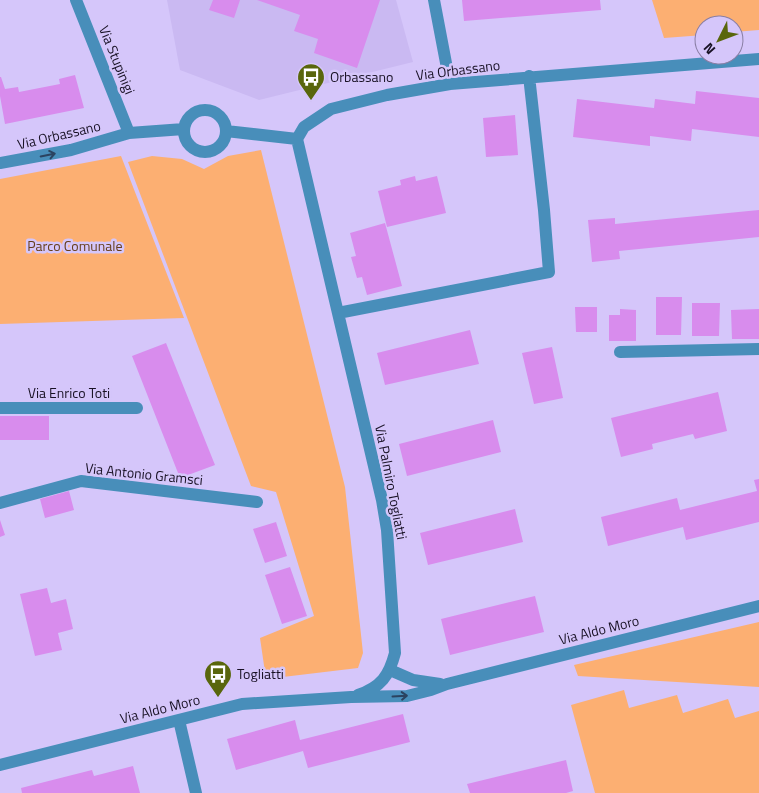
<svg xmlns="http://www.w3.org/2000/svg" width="759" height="793" font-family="'Titillium Web',sans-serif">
<rect width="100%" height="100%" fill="#d5c6fa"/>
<!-- built -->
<path fill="#cab9f2" d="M167,0H396L413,62L259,100L180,70Z"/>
<!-- green -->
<path fill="#fcaf72" d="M652,0H759V30L734,32V25H704V35L664,38Z
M261,150L345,487L363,653L358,668L266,679L260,638L314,616L276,492L251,486L128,162L152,156L182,159L204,169L228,156Z
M121,156L184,318L0,324V179Z
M759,622V687L578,676L574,665Z
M624,690L629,708L677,695L683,713L728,699L735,718L759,711V793H595L571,705Z"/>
<!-- building -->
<path fill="#d88ced" d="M213,0H240L234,18L209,10Z
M257,0H380L357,68L314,53L318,39L294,31L300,15Z
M462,0H600L601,10L464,21Z
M75,75L84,108L5,124L0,96V77H1L5,89L18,87L19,92L60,84L59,79Z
M696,91L759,98V137L692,129L691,141L650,136V146L573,137L577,99L654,108L655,99L695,104Z
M515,115L518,155L486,157L483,118Z
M415,176L416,181L437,176L446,213L387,227L378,191L401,185L400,180Z
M759,210V237L619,251L620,259L592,262L588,220L615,218V224Z
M385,223L402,286L367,295L362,277L357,278L351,257L356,256L350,233Z
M656,297H682L681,335H656Z
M692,303H720L719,336H692Z
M575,307H597V332H576Z
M620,309L636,310V341H609V315H620Z
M759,309V339H732L731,310Z
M470,330L479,364L385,385L377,353Z
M166,343L215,465L180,478L132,356Z
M552,347L563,398L534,404L522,353Z
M718,392L727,431L695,439L693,434L652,444L653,449L621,457L611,418Z
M0,416H49V440H0Z
M493,420L501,452L407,476L399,444Z
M759,479V522L686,540L683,527L608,546L601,517L677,498L680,510L757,491L754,480Z
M69,491L74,510L45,518L40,499Z
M515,509L523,542L428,565L420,533Z
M0,520L5,535L0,537Z
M276,522L287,556L265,563L253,529Z
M290,567L307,616L282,624L265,575Z
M47,588L51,603L66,599L73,629L58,633L62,650L35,656L20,594Z
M535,596L544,632L450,655L441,619Z
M403,714L410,742L308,768L303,751L236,770L227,739L295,720L300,740Z
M566,760L573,791L566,793H470L467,784Z
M133,766L140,793H22L21,788L92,770L94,776Z"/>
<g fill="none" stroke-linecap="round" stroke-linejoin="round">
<!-- minor -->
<path stroke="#488eba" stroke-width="12" d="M76,0L129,133
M434,0L450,84
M184 131a21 21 0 1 1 42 0a21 21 0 1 1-42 0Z
M226,131L297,139
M297,139L382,500L387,530L395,653C389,676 381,687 358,695
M297,139L304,127L331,109L387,95L450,84L759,59
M0,163L71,150L129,133L184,129
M338,313L549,272L544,210L529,76
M620,352L759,349
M0,408H137
M0,503L81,481L257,502
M390,670L413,680L440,684
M179,720L196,793
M0,765L242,704L351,697L407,696L431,690L447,684L759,606"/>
</g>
<!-- one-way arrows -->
<defs><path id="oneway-shaft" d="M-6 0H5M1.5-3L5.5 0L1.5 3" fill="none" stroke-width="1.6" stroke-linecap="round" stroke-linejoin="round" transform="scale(1.25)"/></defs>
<g stroke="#2b4360">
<use href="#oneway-shaft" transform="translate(48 155) rotate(-11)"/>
<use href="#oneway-shaft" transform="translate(400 696) rotate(-3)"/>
</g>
<!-- icons -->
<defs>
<g id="bus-pin" transform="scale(1.4375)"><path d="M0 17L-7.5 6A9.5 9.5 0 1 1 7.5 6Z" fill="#59660c" stroke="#d5c6fa"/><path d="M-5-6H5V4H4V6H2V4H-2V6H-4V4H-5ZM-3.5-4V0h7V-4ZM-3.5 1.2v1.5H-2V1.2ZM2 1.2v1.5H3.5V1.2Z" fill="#fff"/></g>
</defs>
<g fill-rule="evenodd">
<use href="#bus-pin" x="311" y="77"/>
<use href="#bus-pin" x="218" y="674"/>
</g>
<g text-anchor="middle" stroke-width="5" stroke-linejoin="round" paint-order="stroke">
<!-- street labels -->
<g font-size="14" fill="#181124" stroke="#d5c6fa">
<text transform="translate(117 60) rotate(68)" y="5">Via Stupinigi</text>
<text transform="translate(458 70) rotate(-7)" y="5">Via Orbassano</text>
<text transform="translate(59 135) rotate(-13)" y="5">Via Orbassano</text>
<text x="69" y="398">Via Enrico Toti</text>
<text transform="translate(144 474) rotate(6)" y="5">Via Antonio Gramsci</text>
<text transform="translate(391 482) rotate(79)" y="5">Via Palmiro Togliatti</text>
<text transform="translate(599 630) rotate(-14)" y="5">Via Aldo Moro</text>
<text transform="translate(160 709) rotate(-14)" y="5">Via Aldo Moro</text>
</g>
<!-- poi labels -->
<g font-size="14" fill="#181124" stroke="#d5c6fa" text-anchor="start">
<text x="330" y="82">Orbassano</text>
<text x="237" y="679">Togliatti</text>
</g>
<!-- park labels -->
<g font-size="14" fill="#653d1a" stroke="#d5c6fa">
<text x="75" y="251">Parco Comunale</text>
</g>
</g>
<!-- north arrow -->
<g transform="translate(719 40) rotate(228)"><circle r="24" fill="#d5c6fa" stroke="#897ea4"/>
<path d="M0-4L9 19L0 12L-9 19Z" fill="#59660c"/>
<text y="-8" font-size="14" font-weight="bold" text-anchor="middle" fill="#181124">N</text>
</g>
</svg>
